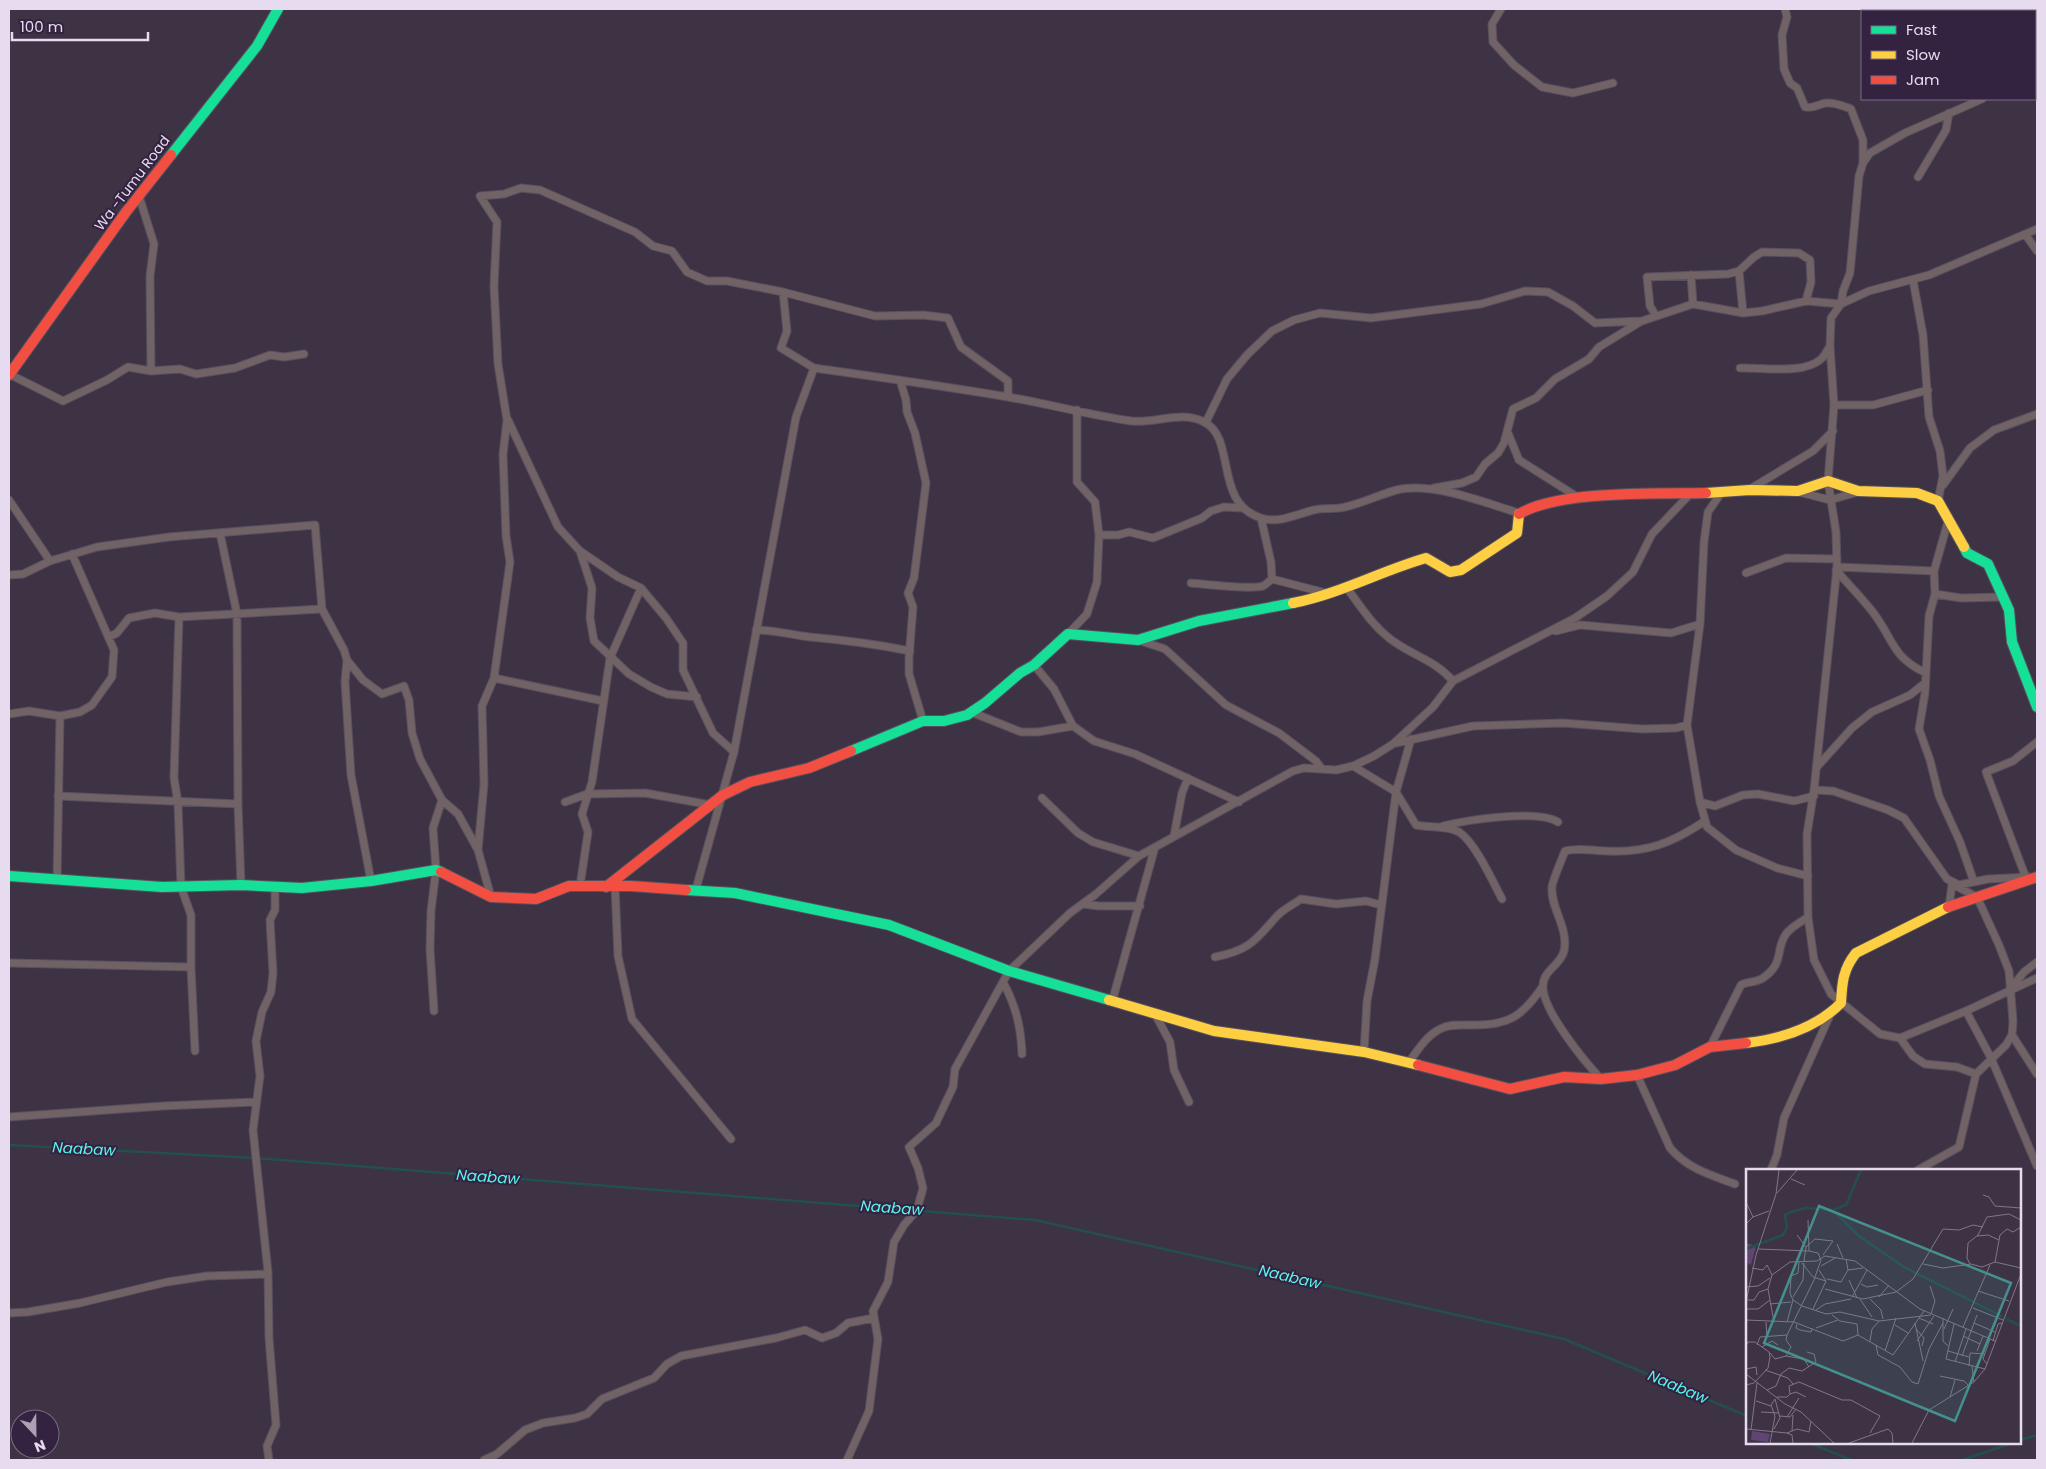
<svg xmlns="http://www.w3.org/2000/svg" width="2046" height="1469" font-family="Poppins,sans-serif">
<rect width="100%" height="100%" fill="#3d3344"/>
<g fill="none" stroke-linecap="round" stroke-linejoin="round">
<!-- stream -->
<path stroke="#244f4f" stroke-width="2.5" d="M9,1145L256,1158L1035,1220L1564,1339L1747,1416
M2020,1440L2037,1435
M1810,1443L1851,1460
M1962,1460L2013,1443"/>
<!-- street casing -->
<g stroke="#57505e" stroke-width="9">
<path id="street" d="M1501,9L1492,24L1493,42L1514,65L1542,87L1573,93L1613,83
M1785,9L1787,17L1782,35L1784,69L1790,83L1797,88L1805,107C1813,109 1819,104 1826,103C1835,102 1843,106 1851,109L1863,140V162
M2003,11L2004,9
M2035,72L2037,71
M1918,177L1946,130L1949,113
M139,196L154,244L150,276L151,371
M2025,234L2037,251
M1739,271L1743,313
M1691,275L1693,304
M1913,280L1923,335L1929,417L1940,451L1943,476L1938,501
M783,292L787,331L781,348L814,368
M1656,316L1650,306L1647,277L1728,274L1739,271L1754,257L1762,252L1799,253L1810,260L1811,282L1806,301
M1740,368C1762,367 1804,375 1821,359C1825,356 1827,350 1830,346
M9,374L63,401L107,380L128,367L151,371L180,369L196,374L235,368L270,355L284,357L304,354
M900,380L906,400L907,412L915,433L926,483L914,578L908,593L913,607L909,658V674L923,721
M1834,405H1873L1928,390
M508,420L558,527L580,551L618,577L641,588L666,618L683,643V670L713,733L734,752
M1206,422L1227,379L1247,355L1272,331L1294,320L1320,313L1371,318L1481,304L1525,291L1548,292L1573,306L1595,323L1642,321L1693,304L1743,313L1762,311L1806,301L1841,304L1869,291L1929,275L2037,229
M1508,433L1519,460L1579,498
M1943,485L1970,448L1994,430L2037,414
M1434,488L1462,483L1476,477L1485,464L1498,453L1504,443L1513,409L1536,398L1555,379L1589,359L1599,347L1640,322
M1750,489L1813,451L1833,431
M1799,492L1830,500L1858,492
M1721,493L1708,512L1704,542L1700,624L1687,725L1700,802L1707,827L1736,850L1777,868L1808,876
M9,500L50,561
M1261,518L1271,562L1272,579L1326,593
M1949,518L1934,571L1935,594L1929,616L1925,693L1919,729L1930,760L1939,796L1960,842L1974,882
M220,533L237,614L238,804L241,885
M1099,535H1118L1129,532L1153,538L1202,518L1211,511L1224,507L1242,508
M580,551L592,588L590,618L594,641L629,674L651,687L667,694L697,697
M1837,567L1934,571
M1836,570C1848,584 1861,597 1872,611C1894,639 1891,657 1926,673
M1746,573L1786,558L1837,559
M9,575L23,574L50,561L97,547L169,537L315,525L322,609L344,650L347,660L345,682L351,775L371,881
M1191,583C1205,584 1253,590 1263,586C1266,585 1269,581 1272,579
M1346,587C1360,605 1371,624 1389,638C1410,655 1434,659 1453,681
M1935,594L1961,598L2003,597
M179,617L174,778L178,803L181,887L191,915V967L195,1051
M756,630C775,630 792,635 810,637C844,640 876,644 910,651
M1556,631L1580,625L1671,633L1700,624
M1068,634L1087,614L1097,582L1099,535L1095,502L1077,482V410
M109,637L117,633L129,618L155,613L179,617L322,609
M1138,640L1165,649L1226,705L1279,733L1316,761L1322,769
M347,660L363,680L382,694L404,686L409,700L412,733L420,759L442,800L458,814L478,850L491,897
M1034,665L1054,689L1073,726L1094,741L1135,754L1239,802
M494,678L603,701
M971,712L1021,732H1038L1073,726
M9,714L29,711L60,716L80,712L92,705L112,677L114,650L72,554
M1396,743L1473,726L1563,723L1643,729L1676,728L1687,725
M1353,766L1396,792L1416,825C1430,828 1447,825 1459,832C1475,842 1493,882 1502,899
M1816,768L1852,728L1872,712L1910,695L1925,683
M1814,790L1837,567L1836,532L1828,481L1834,405L1830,346L1831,318L1841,304L1843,291L1850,273L1859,176L1863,163L1870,153L1905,133L1982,99
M58,796L238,804
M1042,798L1078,833L1093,842L1139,856
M565,802L587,794L645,793L711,805
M1700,802L1715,806L1743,795L1758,794L1794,801L1814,796
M1443,826C1467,820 1537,809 1558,822
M1174,836L1182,793L1188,778
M478,850L484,784L482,706L494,678L510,562L506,536L503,454L507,420L498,364L494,286L497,222L480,196L504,194L521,188L540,190L635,232L653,246L672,251L687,272L707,281H727L783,292L875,316L923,315L948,318L961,347L1008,381V397
M2029,877L1988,879L1959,885L1947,879L1904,818L1888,810L1833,791L1814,790L1807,834L1808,917L1814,960L1831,994L1880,1034L1900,1038L1966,1011L1991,1058L2037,1166
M2026,878L1986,772L2013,761L2037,742
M57,880L60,716
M580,886L588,832L582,814L592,782L610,658L641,588
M615,886L618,956L632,1019L731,1139
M696,889L734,752L796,417L814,368C878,377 943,386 1008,397C1049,404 1089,415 1131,421C1154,424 1182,410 1204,422C1237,438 1213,503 1261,518C1278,524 1297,514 1314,510C1324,507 1335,510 1345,507C1364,503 1382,493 1401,489C1437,483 1485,503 1519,513
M1083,904L1099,906H1140
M1215,957C1251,950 1255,940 1278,915C1284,909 1294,904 1301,899L1336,904L1366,901L1381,905
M9,963L191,967
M1003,982C1016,1006 1021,1027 1022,1054
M2011,988L2024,972L2037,962
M1112,1002L1155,847
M434,1011L430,949L431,911L436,870L433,828L442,800
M1966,1011L2037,978
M1155,1014L1170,1042L1174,1070L1189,1102
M2012,1035L2037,1074
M1900,1038L1913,1056L1925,1064L1957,1067L1976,1074
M1710,1047L1741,985C1748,981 1756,983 1763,978C1785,963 1775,949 1786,934C1791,927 1801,922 1808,917
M1364,1052L1367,1001L1375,959L1396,792L1411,739
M1409,1062C1418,1050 1426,1036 1440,1029C1449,1024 1460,1025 1470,1025C1508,1026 1522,1017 1543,986
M1637,1075L1670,1148C1688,1169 1711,1175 1735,1184
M1601,1079C1585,1062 1542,1010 1543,986C1543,970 1561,965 1564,951C1569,928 1550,907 1552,887C1552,882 1562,859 1565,851C1579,847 1592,851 1607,851C1647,853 1672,843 1705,821
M9,1117L163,1106L256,1102
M1771,1170L1777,1155L1784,1118L1830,1015
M1918,1170L1959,1147L1976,1074L2006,1045L2012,1035L2013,1021L2009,971L1999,945L1977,897L1952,884L1949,907
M9,1313L28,1312L80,1303L167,1282L207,1276L268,1274
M269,1460L267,1446L276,1425L269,1338L268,1272L253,1130L260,1076L256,1041L262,1012L271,992L273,973L270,920L275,910V886
M484,1460L497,1454L525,1430L543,1423L575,1418L587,1414L602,1399L654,1378L667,1364L681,1356L776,1338L805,1330L822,1338L836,1333L848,1323L874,1318
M847,1460L869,1411L878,1339L873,1311L888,1282L894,1242L904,1225L917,1210L923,1188L918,1168L909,1147L936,1123L953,1087L955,1069L1009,971L1070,913L1096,894L1139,856L1293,771L1304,768L1336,770L1353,766L1374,756L1393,744L1433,707L1453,681L1575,618L1607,596L1633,572L1652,534L1690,494"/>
</g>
<!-- fast casing -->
<g stroke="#57505e" stroke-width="12">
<path id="fast" d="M171,155L257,46L278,9
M1964,547L1967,553L1988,564L2009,610L2012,642L2037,707
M851,751L923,721H944L967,715L985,703L1020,673L1034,665L1068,634L1138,640L1199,621L1293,603
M9,876L162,887L241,885L302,888L371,881L436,870L441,872
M686,890L735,893L889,925L1009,971L1109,1000"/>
</g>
<!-- slow casing -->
<g stroke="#57505e" stroke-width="12">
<path id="slow" d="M1706,493L1750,490L1798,491L1828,481L1858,491L1917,493L1938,501L1964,547
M1293,603C1339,594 1381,571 1426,558L1450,572L1461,570L1517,533L1519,514
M1109,1000L1214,1031L1364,1052L1418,1065
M1746,1043C1781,1039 1816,1028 1841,1003C1842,983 1843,969 1856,953L1948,907"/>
</g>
<!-- jam casing -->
<g stroke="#57505e" stroke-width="12">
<path id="jam" d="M9,375L126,212L171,155
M1519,514C1560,490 1657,494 1706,493
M441,872L491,897L536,899L569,886H631L686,890
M606,887L723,795L750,782L809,768L851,751
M1948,907L2037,877
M1418,1065L1510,1089L1564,1077L1601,1079L1637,1075L1675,1065L1710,1047L1746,1043"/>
</g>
<!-- street -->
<use href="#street" stroke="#716266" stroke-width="7"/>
<!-- fast -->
<use href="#fast" stroke="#16e098" stroke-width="10"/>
<!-- slow -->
<use href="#slow" stroke="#ffcf43" stroke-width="10"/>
<!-- jam -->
<use href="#jam" stroke="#f24e42" stroke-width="10"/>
</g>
<g text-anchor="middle" stroke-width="4" stroke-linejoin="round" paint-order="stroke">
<!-- street labels -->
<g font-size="14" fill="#e7dcef" stroke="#332240">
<text transform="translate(132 183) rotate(-53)" y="5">Wa -Tumu Road</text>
</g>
<!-- water labels -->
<g font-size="15" font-style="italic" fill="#5cf4ed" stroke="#332240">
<text transform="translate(84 1149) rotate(3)" y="5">Naabaw</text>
<text transform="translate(488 1177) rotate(4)" y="5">Naabaw</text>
<text transform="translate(892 1208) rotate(4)" y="5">Naabaw</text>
<text transform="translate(1290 1277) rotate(13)" y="5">Naabaw</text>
<text transform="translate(1678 1387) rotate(23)" y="5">Naabaw</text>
</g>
</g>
<!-- overview -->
<g transform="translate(1746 1169)">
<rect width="275" height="275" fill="#3d3344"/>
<path d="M0,74L10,77L5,96L0,93ZM6,262L24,265L22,273L5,271Z" fill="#604572"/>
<path fill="none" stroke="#244f4f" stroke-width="2.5" d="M87,41L113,67L158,98L257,148M0,80L37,66L41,58L39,46L45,43L59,39L87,41L100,36L115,1M260,150L275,157"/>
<path fill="none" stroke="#817788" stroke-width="1" d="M45,10L59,16M31,24L51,1M237,26L243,28L249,37L275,39M0,33L7,48M62,51L63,82L72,84L75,91L69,108M0,55L7,48L23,42M51,66L60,78M231,67L242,66L253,71M91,75L97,89M12,80L63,82M58,92L60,78L69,70L87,72L77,86M53,93L52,104L45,107L44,124L47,131L56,137L80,145L94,143L133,152L185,146M249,93L254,66L261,60L267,63L275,58M56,94L67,108L80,112M177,95L197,99L225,95L236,98L249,93L275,99M224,95L221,89L222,74L232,66L241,48L263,45L275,51M75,97L89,89M6,99L17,101L21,96L26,106L44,93L71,92L79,87L109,92L174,140L249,172M102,101L117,99M26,106L22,120L28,153M81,110L95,113L102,101L100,90M103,111L111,129M115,115L121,118L132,116M184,117L189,132L185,145M0,118L12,117L24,109M79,120L117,130L150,123L167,110L197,60L213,61L227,56L237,58M232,122L263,132M47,128L57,111L58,94M106,128L121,101M133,128L143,116M114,130L126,148M124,130L135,141L137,150M0,131H8L13,123L22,120M0,133L10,86L30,25L33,1M24,135L45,133M227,139L257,151M0,140H12L24,131M67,140L80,112L73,101M70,141L79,135L105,130M86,146L94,152L111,155L112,166L147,186L178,142M173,149L187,155M197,149V172L202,177M0,151L48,153L97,172L112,166M20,153L21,168M41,153L47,131M169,154L177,192M228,154L249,163M51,155L50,159L54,161L65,163L66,159M208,155L200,190L239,200M149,156L162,164M217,158L244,96M70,159L92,151M170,160L178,169L176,177M198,160L207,140M217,167L234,175M124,172L126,160L133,152M171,172L188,147M247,172L252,155L256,154M11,176L14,168L41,166L69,109M130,176L132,186L154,198L166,213L172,215L183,180L197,154M0,177L2,173H9L23,183L24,188L22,199L8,214L0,216M16,178L26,172L32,176M139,182L150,149M202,182L223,188M231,182L237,167M24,184L29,190L40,187L58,190L63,198M40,187L45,178L40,171L41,166M216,187L231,146M209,193L220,160M241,195L237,190L244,170M223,197L224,184L239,185M226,197L228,213M0,200L10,198L11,206M19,201L42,209L47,215M0,205L39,235L55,243L88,274M194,207L218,212L222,216M21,221L30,217L35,205L43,199L56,202L70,193L68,185L61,183M44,225L50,223L60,228M31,228H41L44,225L43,217L53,213L96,231H105L134,247L124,264M204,228L209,211M10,232L25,237M15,243L33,244M34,247L44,248L50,240M41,248L53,229M0,260L41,264L46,266L47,274M28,260L34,249L29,230M5,261L11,214M46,262L47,246M41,264L51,260L63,263L65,252M24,274L29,247L25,236L29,230M103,274L142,260L146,264L147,274M166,274L183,241L228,213L239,200L275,105"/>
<path fill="#45908e" fill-opacity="0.15" stroke="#45908e" stroke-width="2.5" d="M73,37L265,114L209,252L18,174Z"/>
<rect width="275" height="275" fill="none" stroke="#e7dcef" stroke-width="2.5"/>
</g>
<!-- border -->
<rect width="2046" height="1469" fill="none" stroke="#e7dcef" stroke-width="20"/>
<!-- legend -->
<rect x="1861" y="10" width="175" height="90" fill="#332240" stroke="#7b6c86"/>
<rect x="1871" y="26" width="25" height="8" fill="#16e098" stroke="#7b6c86"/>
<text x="1906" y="35" font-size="15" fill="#e7dcef">Fast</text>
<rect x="1871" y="51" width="25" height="8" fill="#ffcf43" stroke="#7b6c86"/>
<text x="1906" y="60" font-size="15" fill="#e7dcef">Slow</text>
<rect x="1871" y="76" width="25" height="8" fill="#f24e42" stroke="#7b6c86"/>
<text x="1906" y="85" font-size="15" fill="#e7dcef">Jam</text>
<!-- north arrow -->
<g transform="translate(35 1434) rotate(158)"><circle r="24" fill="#332240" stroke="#7b6c86"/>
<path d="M0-4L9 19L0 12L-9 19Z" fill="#aca1b3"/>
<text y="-8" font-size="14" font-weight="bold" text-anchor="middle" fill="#e7dcef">N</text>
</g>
<!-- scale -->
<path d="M12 32v8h136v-8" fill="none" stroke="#e7dcef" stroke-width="2.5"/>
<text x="20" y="32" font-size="15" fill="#e7dcef" stroke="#332240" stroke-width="4" paint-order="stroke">100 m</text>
</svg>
